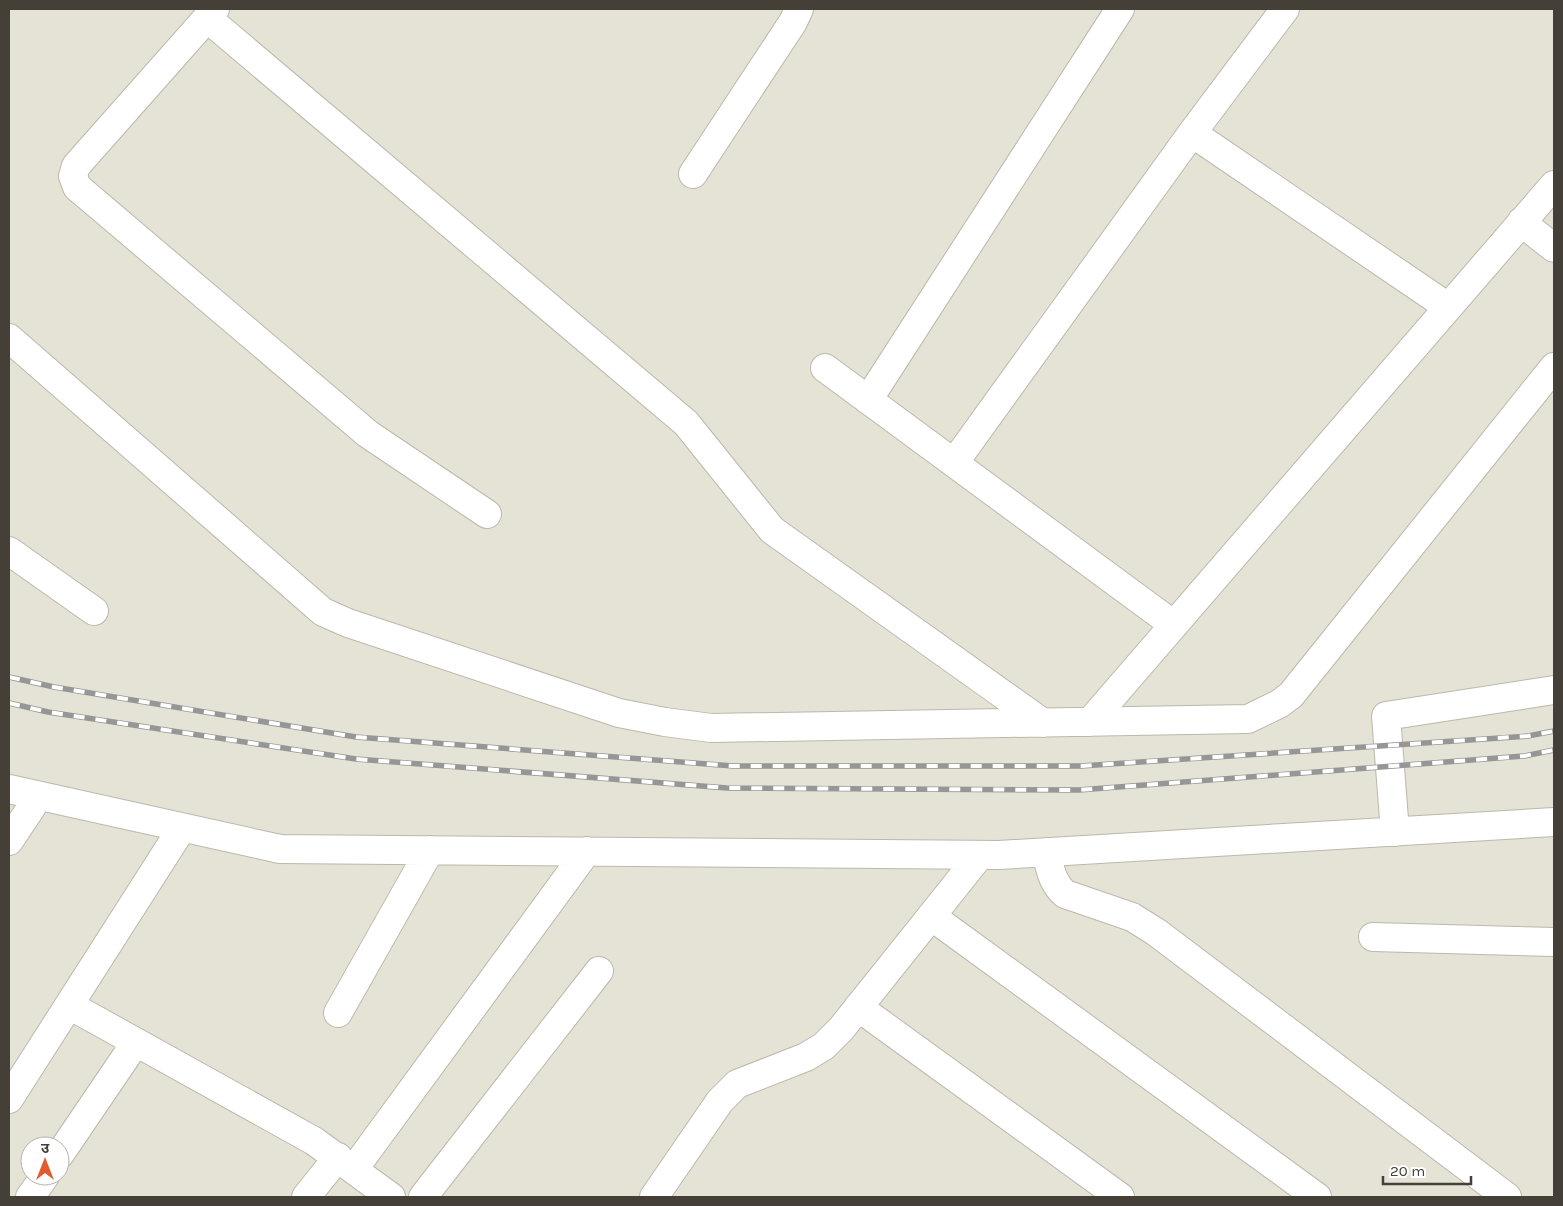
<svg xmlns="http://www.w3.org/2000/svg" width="1563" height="1206" font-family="Karla,'Noto Sans Devanagari',sans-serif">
<rect width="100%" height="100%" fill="#f2f0e8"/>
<!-- residential -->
<path fill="#e5e2d6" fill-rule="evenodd" d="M9,9H1554V1197H9ZM30,1146H60V1176H30Z"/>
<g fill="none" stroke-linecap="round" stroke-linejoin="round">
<!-- minor casing -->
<g stroke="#bcb8ab" stroke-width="30">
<path id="minor" d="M215,9L76,166L73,176L77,187L368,434L487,514
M207,18L686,423L772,530L1043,723
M1192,133L1448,307
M693,174L793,22L799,9
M1521,222L1554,248
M9,338L323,612L348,623L619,713L665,722L711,728L1248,719L1279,704L1291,695L1554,367
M825,368L1174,625
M868,400L1120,9
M954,463L1192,133L1285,9
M9,551L94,611
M1090,722L1554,185
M9,789L280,849L999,855L1554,822
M1395,832L1386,716L1554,690
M9,841L39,796
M1046,852C1050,868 1052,883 1065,894L1132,917L1156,932L1507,1197
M931,916L1317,1197
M1373,937L1554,942
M69,1005L314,1141L391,1197
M858,1007L1120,1197
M338,1013L430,850
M9,1099L182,828
M60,1154L136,1042
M354,1169L587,851
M30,1197L45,1176
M306,1197L338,1157
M423,1197L599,971
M654,1197L720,1101L737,1084L806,1057L824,1046L841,1029L980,855"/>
</g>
<!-- minor -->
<use href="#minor" stroke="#fff" stroke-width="28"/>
<!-- rail casing -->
<g stroke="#969696" stroke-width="5.5">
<path id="rail" d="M9,677L54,687L356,737L733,766H1081L1528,736L1554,731
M9,703L48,712L356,759L727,788L1079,790L1524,756L1554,750"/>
</g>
<!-- rail -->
<use href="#rail" stroke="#fff" stroke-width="4" stroke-dasharray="11" stroke-linecap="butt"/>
</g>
<!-- border -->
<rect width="1563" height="1206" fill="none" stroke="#444037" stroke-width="20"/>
<!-- north arrow -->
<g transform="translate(45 1161)"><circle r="24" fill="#ffffff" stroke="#b4b3af"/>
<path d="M0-4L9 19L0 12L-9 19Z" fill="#e15b2f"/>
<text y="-8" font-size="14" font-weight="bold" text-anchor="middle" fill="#444037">उ</text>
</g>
<!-- scale -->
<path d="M1383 1176v8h88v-8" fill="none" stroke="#444037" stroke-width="2.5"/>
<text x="1390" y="1176" font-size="15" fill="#444037" stroke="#ffffff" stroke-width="4" paint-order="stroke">20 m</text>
</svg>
